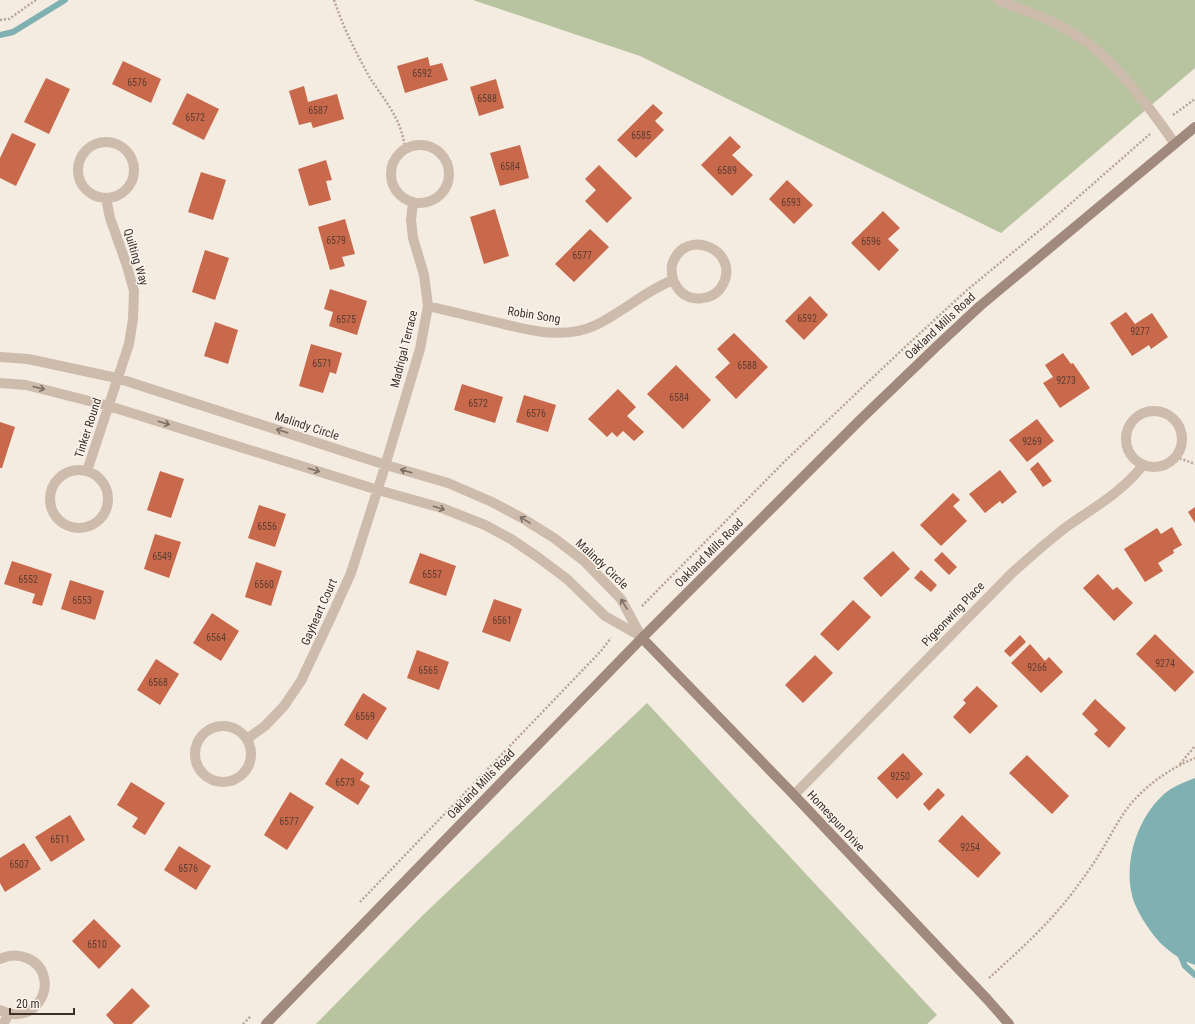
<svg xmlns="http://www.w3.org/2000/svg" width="1195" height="1024" font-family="'Roboto Condensed',sans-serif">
<rect width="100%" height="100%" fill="#f4ebe1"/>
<!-- green -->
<path fill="#b8c4a0" d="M473,0H1195V68L1001,233L640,56Z
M647,703L937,1015L927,1024H316L422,916Z"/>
<!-- water -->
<path fill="#7fb0b2" d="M1195,778V965C1184,961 1175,956 1166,948C1154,939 1135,910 1132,895C1124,861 1137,819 1163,795C1171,787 1185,782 1195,778Z"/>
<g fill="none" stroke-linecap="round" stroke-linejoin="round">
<!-- stream -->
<path stroke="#7fb0b2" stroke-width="6" d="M0,35L13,32L65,0
M1180,954L1185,966L1195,975"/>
</g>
<!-- building -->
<path fill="#c8694b" d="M428,57L430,66L442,63L448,80L405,93L397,66Z
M123,61L161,79L151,103L112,84Z
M46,78L70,89L49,134L24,122Z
M496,79L504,108L479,116L470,87Z
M304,86L308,102L337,94L344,119L313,128L311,122L299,125L289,91Z
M187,93L219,109L204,140L172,124Z
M653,104L663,113L655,121L664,130L636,158L617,140Z
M12,133L36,144L16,186L0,178V158Z
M730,136L741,147L732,155L753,175L732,196L701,165Z
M520,145L529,178L500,186L490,153Z
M326,160L332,180L326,181L331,200L309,206L298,169Z
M599,165L632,198L607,223L585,201L596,190L585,179Z
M201,172L226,180L213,220L188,212Z
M787,180L813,205L794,224L769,199Z
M495,209L509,256L484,264L470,217Z
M883,211L900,228L888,239L899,250L879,271L851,243Z
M345,219L355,254L342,257L345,266L330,270L318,227Z
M590,229L609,247L574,282L555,264Z
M205,250L229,258L215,300L192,292Z
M330,289L367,301L357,335L329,326L333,312L324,309Z
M810,296L828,315L804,340L785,321Z
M1126,312L1135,324L1152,313L1168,337L1151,349L1149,345L1132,356L1110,323Z
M215,322L238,330L228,364L204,356Z
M734,333L768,367L736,399L715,377L730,363L717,349Z
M311,344L342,353L336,374L330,372L323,393L299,386Z
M1063,353L1071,364L1073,363L1090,388L1060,408L1043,383L1053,377L1045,365Z
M676,365L711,400L683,429L647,394Z
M462,384L503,397L495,423L454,410Z
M618,389L636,407L627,416L644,432L634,441L623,431L617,437L612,432L607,437L588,419Z
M524,395L556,405L548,432L516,422Z
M1037,419L1054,441L1027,462L1009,440Z
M0,422L15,427L2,468H0Z
M1038,462L1052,481L1043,487L1030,469Z
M1000,470L1017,492L1002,504L1000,501L985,513L969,494Z
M160,471L184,479L171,518L147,510Z
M953,493L960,500L953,506L967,521L941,546L920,525Z
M259,505L286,514L275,547L248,538Z
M1195,507V523L1188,512Z
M1172,527L1182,545L1173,550L1174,553L1158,563L1163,571L1145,582L1124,549L1157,528L1161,534Z
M155,534L181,542L169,578L144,569Z
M893,551L910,569L881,597L863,578Z
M942,552L957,567L949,575L934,560Z
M420,553L456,566L446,596L409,583Z
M12,561L52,574L42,606L32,603L35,594L4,584Z
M256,562L282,571L271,606L245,597Z
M921,570L937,585L931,592L914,578Z
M1098,574L1113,590L1117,587L1133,603L1114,621L1083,588Z
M70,580L104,591L95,620L61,609Z
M494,599L522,609L510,642L482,632Z
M853,600L871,617L838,651L820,634Z
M212,613L239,631L221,661L193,643Z
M1155,634L1194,672L1175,692L1136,654Z
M1020,635L1026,642L1010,657L1004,651Z
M1030,644L1045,661L1049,657L1063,672L1041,693L1011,663Z
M417,650L449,662L439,690L407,678Z
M815,655L833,673L803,703L785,685Z
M156,659L179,674L160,705L137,690Z
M977,686L998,706L970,734L953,717L966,703L963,700Z
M363,693L387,708L367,740L344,725Z
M1095,699L1126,728L1109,748L1094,734L1098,730L1082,714Z
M903,753L923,774L897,799L877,778Z
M1027,755L1069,796L1052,814L1009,773Z
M341,758L364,773L360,780L370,786L358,805L325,784Z
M131,782L165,803L145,835L132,827L138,818L117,805Z
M938,788L945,795L929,811L923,804Z
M290,792L314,807L287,850L264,835Z
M70,815L85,840L51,862L35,837Z
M962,815L1001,853L978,878L938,841Z
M24,843L41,869L5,892L0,883V858Z
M179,846L211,866L196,890L164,870Z
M94,919L121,946L99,969L72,941Z
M132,988L150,1006L132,1024H114L106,1015Z"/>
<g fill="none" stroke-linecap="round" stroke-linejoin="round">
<!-- path -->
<path stroke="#b9a596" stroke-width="2.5" stroke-dasharray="2 2" stroke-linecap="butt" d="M334,0C343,27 356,53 370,78C381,95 397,114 402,134C404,139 404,144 405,149
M0,20L9,19L36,0
M1173,115L1195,99
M1176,457L1195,464
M642,606L785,461L904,348L967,290L1045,226L1150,134
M1180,764L1195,746
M360,902L601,651L611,638
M989,978C1019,951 1052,921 1076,888C1084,877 1093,865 1100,853C1112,834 1122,811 1139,795C1155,779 1174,767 1195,758
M243,1024L251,1016"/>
<!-- lane -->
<path stroke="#cdbbac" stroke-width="10" d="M998,0C1016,8 1037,14 1055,23C1066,29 1078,36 1089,44C1122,70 1151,109 1175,144"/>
<!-- street -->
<path stroke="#cdbbac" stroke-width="10" d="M78 170a28 28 0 1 1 56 0a28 28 0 1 1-56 0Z
M391 174a29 29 0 1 1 58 0a29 29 0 1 1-58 0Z
M428,306C449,311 470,316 491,321C525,329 562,341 596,325C623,312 645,291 673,280C672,275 671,269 672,265C685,223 746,253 720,289C711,300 692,302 681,292C678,289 675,284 673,280
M0,357L28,359L117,378L386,465L448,483L492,502L522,518L554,538L584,561L621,599L642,638
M0,383L26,385L109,406L378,490L442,508L485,525L511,539L539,558L567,579L605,616L642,637
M1126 439a28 28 0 1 1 56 0a28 28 0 1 1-56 0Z
M50 499a29 29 0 1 1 58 0a29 29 0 1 1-58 0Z
M87,471L129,344L133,319L134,291L126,263L110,218L106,198
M195 754a28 28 0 1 1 56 0a28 28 0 1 1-56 0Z
M247,739L265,726L284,706L301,681L332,615L351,573L382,476L420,349L428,306L424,275L413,238L411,220L413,202
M794,795L1012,573C1031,556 1049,540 1069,525C1095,507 1123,491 1143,465
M0,959C17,951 40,958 44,978C48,995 35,1013 18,1014C11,1015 6,1013 0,1010
M3,1024L9,1014"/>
<!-- secondary -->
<path stroke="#a18a7d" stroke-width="10" d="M642,638L794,795L987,999L1009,1024
M266,1024L642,638L861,419L939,344L980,306L1195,127"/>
</g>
<!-- one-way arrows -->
<defs><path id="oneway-shaft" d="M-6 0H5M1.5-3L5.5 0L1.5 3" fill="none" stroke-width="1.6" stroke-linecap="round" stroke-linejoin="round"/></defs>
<g stroke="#7d6f65">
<use href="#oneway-shaft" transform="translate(39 388) rotate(14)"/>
<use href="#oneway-shaft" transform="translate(164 423) rotate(17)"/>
<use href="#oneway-shaft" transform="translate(282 431) rotate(-162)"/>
<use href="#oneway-shaft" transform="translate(314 470) rotate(17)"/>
<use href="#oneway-shaft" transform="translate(406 471) rotate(-164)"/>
<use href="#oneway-shaft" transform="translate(439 508) rotate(17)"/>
<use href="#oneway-shaft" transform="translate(525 520) rotate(-148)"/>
<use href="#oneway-shaft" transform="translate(624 604) rotate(-121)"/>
</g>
<g text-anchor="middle" stroke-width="3" stroke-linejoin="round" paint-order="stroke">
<!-- number labels -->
<g font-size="10" fill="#5e3e33">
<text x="422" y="77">6592</text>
<text x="137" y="86">6576</text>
<text x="487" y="102">6588</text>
<text x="318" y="114">6587</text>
<text x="195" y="121">6572</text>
<text x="641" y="139">6585</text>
<text x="510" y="170">6584</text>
<text x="727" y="174">6589</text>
<text x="791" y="206">6593</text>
<text x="336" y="244">6579</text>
<text x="871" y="245">6596</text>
<text x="582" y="259">6577</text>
<text x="807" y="322">6592</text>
<text x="346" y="323">6575</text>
<text x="1140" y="335">9277</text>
<text x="322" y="367">6571</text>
<text x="747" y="369">6588</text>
<text x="1066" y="384">9273</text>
<text x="679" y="401">6584</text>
<text x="478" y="407">6572</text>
<text x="536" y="417">6576</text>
<text x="1032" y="445">9269</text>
<text x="267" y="530">6556</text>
<text x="162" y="560">6549</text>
<text x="432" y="578">6557</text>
<text x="28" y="583">6552</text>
<text x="264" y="588">6560</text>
<text x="82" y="604">6553</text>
<text x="502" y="624">6561</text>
<text x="216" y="641">6564</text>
<text x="1165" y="667">9274</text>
<text x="1037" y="671">9266</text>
<text x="428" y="674">6565</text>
<text x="158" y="686">6568</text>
<text x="365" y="720">6569</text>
<text x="900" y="780">9250</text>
<text x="345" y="786">6573</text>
<text x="289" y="825">6577</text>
<text x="60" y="843">6511</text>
<text x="970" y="851">9254</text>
<text x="19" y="868">6507</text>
<text x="188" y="872">6576</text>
<text x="97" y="948">6510</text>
</g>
<!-- street labels -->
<g font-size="12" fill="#3b302b" stroke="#fbf5ee">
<text transform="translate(136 257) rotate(73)" y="4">Quilting Way</text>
<text transform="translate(534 315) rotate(9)" y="4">Robin Song</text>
<text transform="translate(940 326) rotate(-43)" y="4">Oakland Mills Road</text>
<text transform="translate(404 349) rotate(-76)" y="4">Madrigal Terrace</text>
<text transform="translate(307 426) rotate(18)" y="4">Malindy Circle</text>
<text transform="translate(88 428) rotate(-72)" y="4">Tinker Round</text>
<text transform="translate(709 553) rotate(-45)" y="4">Oakland Mills Road</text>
<text transform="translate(602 564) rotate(43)" y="4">Malindy Circle</text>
<text transform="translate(319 612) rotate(-66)" y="4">Gayheart Court</text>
<text transform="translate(953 614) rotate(-46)" y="4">Pigeonwing Place</text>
<text transform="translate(481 784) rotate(-46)" y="4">Oakland Mills Road</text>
<text transform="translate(836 821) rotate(47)" y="4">Homespun Drive</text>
</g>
</g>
<!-- scale -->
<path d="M10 1008v6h64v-6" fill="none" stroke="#3b302b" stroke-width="2"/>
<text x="16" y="1008" font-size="12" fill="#3b302b" stroke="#fbf5ee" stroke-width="3" paint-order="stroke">20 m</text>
</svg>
